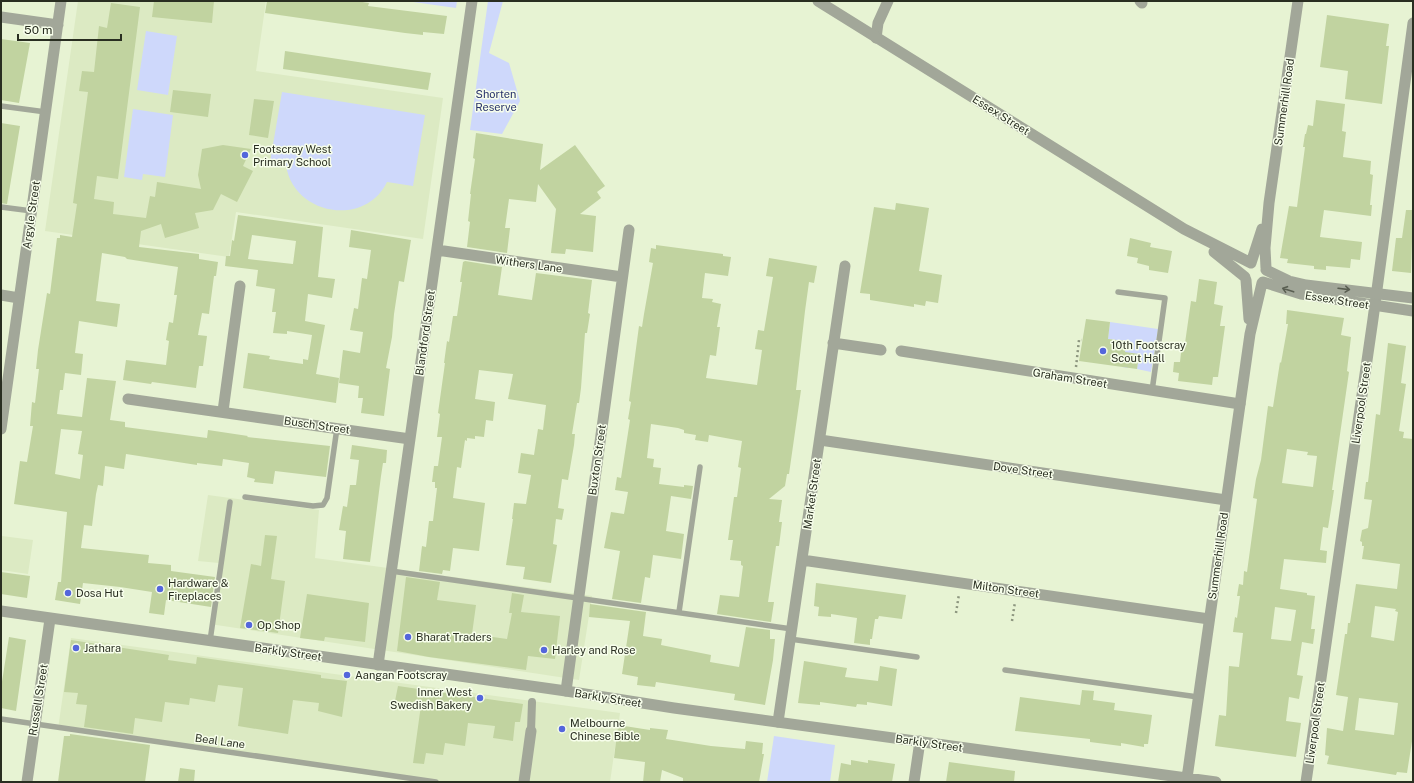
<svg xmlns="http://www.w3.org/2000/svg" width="1414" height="783" font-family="'Public Sans',sans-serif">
<rect width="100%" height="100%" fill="#e7f3d3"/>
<!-- built -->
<path fill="#dceac3" d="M78,1H266L256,71L443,98L423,239L236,212L229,257L45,231Z
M208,495L319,510L315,558L592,596L579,680L210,624L219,563L198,561Z
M2,536L33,540L28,574L1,570Z
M71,638L620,713L610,782H417L58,729Z"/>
<!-- green -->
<path fill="#ced8fb" d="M406,1H457L456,8Z
M488,1H503L489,53L509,63L520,101L502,134L470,130Z
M146,31L177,36L168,95L137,90Z
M282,92L425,115L413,186L387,182C365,228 293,215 286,165L270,162Z
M133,109L173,115L165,177L143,174L142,180L124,177Z
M1110,322L1158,329L1151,372L1137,369L1139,355L1131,353L1128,368L1122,367L1126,342L1108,339Z
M774,736L835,745L830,782H767Z"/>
<!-- building -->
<path fill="#c1d3a0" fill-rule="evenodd" d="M154,1H214L212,23L152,17Z
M267,1H356L369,3L368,6L447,16L444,34L423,32V35L405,33L265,13Z
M111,3L140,7L118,179L97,176L94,199L114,202L113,214L146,218L150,196L155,197L157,182L201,189L198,175L202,149L223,145L251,149L243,166L253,171L237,202L221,194L213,210L195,213L199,228L165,238L161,224L141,231L139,247L199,254V259L218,262L216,276H214L209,314L202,313L198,335L207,336L203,366H199L196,388L152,382L151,384L123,380L126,360L166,365L169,341L166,340L169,322L173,323L177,295H174L178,267L127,259L125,257L102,253L96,301L120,304L117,327L79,321L75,353L83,354L81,375L65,373L63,390H60L57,414L82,417L87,378L116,381L110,420L125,422V427L207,438L208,430L248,436L247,437L330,446L326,477L275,471L273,484L254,482L255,479L247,477L249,463L223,459L222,466L197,463V465L126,454L124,469L105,466L103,486L98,485L96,494L92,526L84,525L81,548L149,555L148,563L171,565V571L215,577L211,607L166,600L164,615L149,613L152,592L120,587L83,583L80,604L55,600L58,582H61L67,512L14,504L20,461L27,462L33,426H30L32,402L35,403L39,369H36L38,350L47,293L50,294L57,238H60V235L72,237L77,204L73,203L88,92L79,91L82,71L94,72L99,26L107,28ZM61,429L82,431L78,454L83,455L80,479L55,474Z
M1327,15L1389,24L1386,46H1389L1382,104L1345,99L1348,71L1320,67Z
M1,39L30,43L19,103L1,100Z
M285,51L431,73L428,90L283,69Z
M173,90L211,94L208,117L170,112Z
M254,99L274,101L268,138L249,135Z
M1316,100L1345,104L1342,131L1346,132L1343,157L1371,161L1370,174L1373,175L1370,205H1372L1371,216L1324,210L1320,237L1362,242L1360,260L1351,259L1350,268L1326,266V270L1314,269V266L1287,263L1288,259L1280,258L1289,206L1297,207L1305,147H1303L1305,134H1306L1308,125L1313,126Z
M1,123L20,126L7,204L1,203Z
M476,133L543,144L540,170L575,145L605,186L597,192L601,198L580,214L596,216L593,252L566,249L565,254L551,253L556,209L538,184L536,202L509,199L505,228H510L507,253L467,247L470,222L468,221L471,194H470L475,159L473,158Z
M896,203L929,208L919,271L942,275L938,303L926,301L925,306L914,304V307L870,300V294L860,293L874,207L895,210Z
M1406,210H1413L1411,273L1392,271L1396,238H1402Z
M238,215L323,227L318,277L335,279L332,298L308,294L305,321L325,325L316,374L339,378L336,403L243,388L248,353L270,356L269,359L303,364V359L308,360L312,335L287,331V334L273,333L276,312H272L275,289L256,286L258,270L225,266L226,256H230L232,240L234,241ZM252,235L296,241L293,264L248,259Z
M351,230L411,240L404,282L399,281L394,314L392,337L386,368L390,369L384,416L361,413L363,398H358L359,386L339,383L343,350L360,353L363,332L350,330L354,308L358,309L362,278L367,279L371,250L349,247Z
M1130,238L1151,243L1150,247L1172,251L1168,273L1149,270V266L1137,263L1138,258L1127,256Z
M656,245L723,254V256L731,257L728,276L705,273L702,298L713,299L712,302L721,304L717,327H720L716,356L710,355L706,378L757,385L762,350L755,349L758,330L764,331L773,277L766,276L769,258L817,266L814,283L809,282L805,311L796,390H801L789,474H787L785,486L769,499L782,500L779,522H782L779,546H776L768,602H774L771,622L717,614L720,595L739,597L743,566L741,565V561L730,560L733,540H728L734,497H737L741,468L738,467L742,441L709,435L708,442L695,440L696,435L684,433V430L678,428L651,424L647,458L654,459L653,467L661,468L659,484L684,487V485L693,486L691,499L671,496L666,531L684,534L681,559L653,555L650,578L645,577L641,603L612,599L620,551L604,548L611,512L624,514L628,492L615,490L617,477L621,478L630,420L628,419L631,402L629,401L639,326L642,327L644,314L653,263L649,262L651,248L656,249Z
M465,261L502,267L498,295L532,300L536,273L592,280L588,313L590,314L587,333H585L581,388L579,403H577L572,434H575L574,445L568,480L562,479L558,508L564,509L562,520L556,519L553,544L557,545L551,583L523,579L525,567L506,565L513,519H512L514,503L526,504L531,475L518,473L521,453L534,455L538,429L543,430L546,405L508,399L513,374L479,370L475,399L495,402L493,421L486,420L484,437L475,436V439L467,438V441L465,440L461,468L457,467L453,498L485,503L479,551L453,548L450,571L443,570L442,574L419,571L422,546L426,547L429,521H433L437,488H435V482H432L434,466H438L442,437H437L440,414L438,413L445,363H444L447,341L449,342L453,316H457L462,282H460L463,262Z
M1199,279L1217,282L1214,304L1223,306L1220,326H1225L1218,377H1213L1212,385L1178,381L1179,373L1173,372L1174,362H1180L1182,343H1185L1191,301L1196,302Z
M1287,310L1344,318L1341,335L1351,337L1347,371L1349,372L1332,490H1334L1332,503L1328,528L1323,527L1320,550L1327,551L1326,563L1284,559L1280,589L1307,593V595L1315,596L1311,629H1315L1313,644L1302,642L1297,675L1303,676L1299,699L1289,697L1286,721L1301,723L1296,757L1215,746L1219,715L1226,716L1229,666L1239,667L1243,633L1233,632L1235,617L1237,618L1240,596H1237L1239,584L1243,585L1244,571L1247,572L1257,499L1253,498L1256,479L1261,460L1268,406L1273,407L1280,362L1281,363L1288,324H1286ZM1287,449L1308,452L1307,455L1317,456L1313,487L1282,483ZM1275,607L1296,610L1291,641L1271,639Z
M1086,319L1110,322L1108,339L1126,341L1125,352L1139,354L1137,369L1079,361Z
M1388,343L1406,346L1401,383L1406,384L1399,431L1404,432L1403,438L1413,439V735L1407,773L1397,772L1396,775L1327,764L1329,756L1325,755L1327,728L1343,731L1348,697L1336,695L1345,634H1347L1348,623H1350L1356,584L1397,589L1400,564L1362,559L1364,546H1362V542L1360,541L1362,530L1368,528L1372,500L1364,499L1366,482H1368L1376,414L1380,415ZM1375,606L1396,609L1395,611L1398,612L1394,641L1371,637ZM1359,698L1398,703L1394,735L1355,730Z
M352,445L387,450L386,463H383L381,476L370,562L343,559L346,531L339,530L343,506L347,507L350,485H356L359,460L350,459Z
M265,535L277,536L271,579L285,581L278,633L240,628L251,564L261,566Z
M1,572L30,576L27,598L1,594Z
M406,577L440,582L437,600L476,605L472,634L507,639L512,613H509L512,593L524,595L521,612L560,616L555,659L528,656L526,670L429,657L397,651Z
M816,583L906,595L902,619L879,616L878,619H875L872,639H870V645L854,643L857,618L831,614V617L818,616L819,607L814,606Z
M307,594L369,603L365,642L325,637L324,641L300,638Z
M590,604L646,612L643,636L662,639L661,645L711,655L710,662L739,667L746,627L770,630V639H775L773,660L765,705L734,700L735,694L656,682L655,687L637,685L638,677L622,674L630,621L589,617Z
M9,637L26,640L16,711L1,708V688Z
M71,640L169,655L168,660L196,664L197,657L321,675V678L347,681L342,717L318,711L319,703L293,700L288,734L238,726L243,688L218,685L215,702L190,698L189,705L165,702L162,722L135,718L133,734L84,727L87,705L76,704L78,693L64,692Z
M804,661L847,668L845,677L878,681L880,666L897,669L892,706L867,702V705L857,704L856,707L820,702V705L798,703Z
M398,686L523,704L520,722H515L513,741L493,738L495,726L468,723L465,746L445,743L443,755L426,753L424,764L413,763L421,705L395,701Z
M1082,690L1094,691L1093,700L1115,703L1114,710L1152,715L1148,744H1144V747L1121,743V746L1090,742V739L1015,731L1020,697L1080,705Z
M618,725L650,730V728L668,730L666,739L711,746L745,749L746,741L763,743L762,754H764L759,782L683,781V778L662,770L660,782H643L645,762L614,758Z
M70,734L150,745L145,782H58L64,736H70Z
M851,760L868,763V760L895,764L892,782H838L841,763L851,765Z
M949,762L1015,771L1014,782H946Z
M180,768L195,770L194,782H178Z"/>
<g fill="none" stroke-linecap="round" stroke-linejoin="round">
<!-- path -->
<path stroke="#8d967f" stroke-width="2.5" stroke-dasharray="2 3" stroke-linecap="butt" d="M1076,367L1079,340H1082
M956,613L959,594
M1012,621L1015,602"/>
<!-- service -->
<path stroke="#a2a799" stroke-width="5.5" d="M1,106L46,112
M1,207L32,211
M1118,292L1165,298L1152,391
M245,497L313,506L323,505L327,498L337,428
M391,571L792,629
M679,612L700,467
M790,639L917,657
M210,641L230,502
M1005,670L1198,697
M1,719L436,782"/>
<!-- pedestrian -->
<path stroke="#a2a799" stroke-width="8" d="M531,731L532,702"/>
<!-- minor -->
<path stroke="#a2a799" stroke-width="11" d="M1140,1L1142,3
M1,17L58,25
M876,38L878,23L888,1
M437,250L622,277
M1,295L19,298
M833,343L881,350
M901,351L1240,404
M128,399L410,439
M223,411L240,286
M1,429L61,1
M820,440L1226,500
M802,560L1209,619
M378,665L472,1
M566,691L629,230
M778,722L845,266
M27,782L50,619
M524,782L531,731
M914,782L920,741
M1306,782L1373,319L1413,23"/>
<!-- tertiary -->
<path stroke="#a2a799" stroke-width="11" d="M818,1L1184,229L1251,263
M1214,252L1245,277
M1251,263L1262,229
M1266,268L1265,248L1269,203L1298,1
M1266,270L1289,281L1306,285L1413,298
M1246,280L1249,319
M1263,282L1301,294L1413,311
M1,611L566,691L674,708L1216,782
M1187,778L1250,334L1262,283"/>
</g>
<!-- one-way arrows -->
<defs><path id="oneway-shaft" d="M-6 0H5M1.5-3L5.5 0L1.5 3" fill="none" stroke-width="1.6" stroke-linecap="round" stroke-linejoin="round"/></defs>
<g stroke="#595e51">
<use href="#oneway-shaft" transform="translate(1344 289) rotate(7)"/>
<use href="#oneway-shaft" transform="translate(1288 290) rotate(-162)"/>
</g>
<!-- markers -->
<g fill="#5466dc" stroke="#f7feeb" stroke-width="1.5">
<circle cx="245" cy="155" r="4"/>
<circle cx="1103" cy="351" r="4"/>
<circle cx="160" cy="589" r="4"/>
<circle cx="68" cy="593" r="4"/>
<circle cx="249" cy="625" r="4"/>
<circle cx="408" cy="637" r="4"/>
<circle cx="76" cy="648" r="4"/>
<circle cx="544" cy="650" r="4"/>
<circle cx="347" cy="675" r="4"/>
<circle cx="480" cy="698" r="4"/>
<circle cx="562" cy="729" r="4"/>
</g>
<g text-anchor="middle" stroke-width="3" stroke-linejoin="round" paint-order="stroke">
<!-- park labels -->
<g font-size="11" fill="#26306a" stroke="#f7feeb">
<text x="496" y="98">Shorten<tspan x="496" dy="13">Reserve</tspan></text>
</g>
<!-- street labels -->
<g font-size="11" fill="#292e21" stroke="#f7feeb">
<text transform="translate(1284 102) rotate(-82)" y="4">Summerhill Road</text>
<text transform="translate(1001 115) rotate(32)" y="4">Essex Street</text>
<text transform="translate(31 215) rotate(-82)" y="4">Argyle Street</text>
<text transform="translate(529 264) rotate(8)" y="4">Withers Lane</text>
<text transform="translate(1337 300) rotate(9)" y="4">Essex Street</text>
<text transform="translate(425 333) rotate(-82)" y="4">Blandford Street</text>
<text transform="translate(1070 378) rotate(9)" y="4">Graham Street</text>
<text transform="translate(1361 403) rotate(-82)" y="4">Liverpool Street</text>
<text transform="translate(317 425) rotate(8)" y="4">Busch Street</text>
<text transform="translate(597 460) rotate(-82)" y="4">Buxton Street</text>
<text transform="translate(1023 470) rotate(8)" y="4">Dove Street</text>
<text transform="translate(812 494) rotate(-82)" y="4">Market Street</text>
<text transform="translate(1218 556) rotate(-82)" y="4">Summerhill Road</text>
<text transform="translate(1006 589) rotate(8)" y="4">Milton Street</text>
<text transform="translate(288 652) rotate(8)" y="4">Barkly Street</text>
<text transform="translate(608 698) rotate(9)" y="4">Barkly Street</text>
<text transform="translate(38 700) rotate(-81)" y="4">Russell Street</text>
<text transform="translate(1315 723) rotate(-82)" y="4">Liverpool Street</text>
<text transform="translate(220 741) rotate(8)" y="4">Beal Lane</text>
<text transform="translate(929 743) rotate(8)" y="4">Barkly Street</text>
</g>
<!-- poi labels -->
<g font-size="11" fill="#292e21" stroke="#f7feeb" text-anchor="start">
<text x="253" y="153">Footscray West<tspan x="253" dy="13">Primary School</tspan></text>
<text x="1111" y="349">10th Footscray<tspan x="1111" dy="13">Scout Hall</tspan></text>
<text x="168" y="587">Hardware &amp;<tspan x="168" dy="13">Fireplaces</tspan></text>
<text x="76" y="597">Dosa Hut</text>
<text x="257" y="629">Op Shop</text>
<text x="416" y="641">Bharat Traders</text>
<text x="84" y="652">Jathara</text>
<text x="552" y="654">Harley and Rose</text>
<text x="355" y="679">Aangan Footscray</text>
<text x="472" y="696" text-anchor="end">Inner West<tspan x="472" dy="13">Swedish Bakery</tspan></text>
<text x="570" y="727">Melbourne<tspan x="570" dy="13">Chinese Bible</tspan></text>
</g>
</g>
<!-- border -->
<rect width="1414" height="783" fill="none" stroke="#292e21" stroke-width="4"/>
<!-- scale -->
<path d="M18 34v6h103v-6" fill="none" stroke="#292e21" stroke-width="2"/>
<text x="24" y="34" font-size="12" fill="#292e21" stroke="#f7feeb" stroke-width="3" paint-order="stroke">50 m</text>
</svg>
